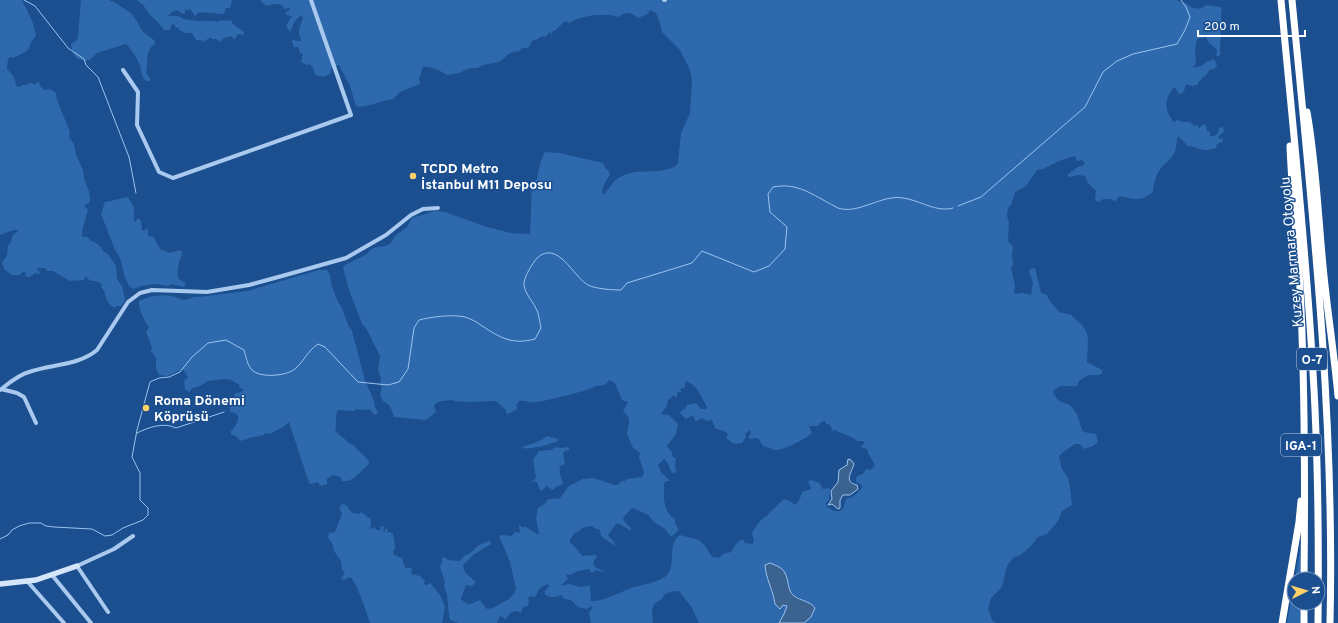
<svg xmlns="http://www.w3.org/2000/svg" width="1338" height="623" font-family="Overpass,sans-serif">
<rect width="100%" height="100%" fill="#1b4f8f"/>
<!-- green -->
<path fill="#2e69ad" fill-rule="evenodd" d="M0,0H22L33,23L36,36L31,42L29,48L27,51L13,58L10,57L8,59L7,69L14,77L17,87H20L22,85H27L30,83L35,84L38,82H39L40,86L44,90L50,89L56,93L57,100L70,132L69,137L74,144L76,155L83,170L84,179L89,191L90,200L89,203L84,205L88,210C86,217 82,229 82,235L83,237H88L91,241C96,242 101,246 103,251L108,254L116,266L117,279L122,286L125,300L121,306H117L114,308C103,300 108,295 101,287L102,284L96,281H92L88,279L86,276L84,280L70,281L53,271H47L45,268H38L37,269L40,273L39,274L35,273L30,277L25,276L26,273L23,272L19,275H12L4,269L2,262L7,256L8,245L10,244L13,235L19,230H14L0,235Z
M81,0H109L114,2L131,13L137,21L142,31L155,41V44C144,51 149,62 146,73L150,78V81H146C140,76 142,70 139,63C137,58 130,48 126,44L97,53L91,59L86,61L78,59L73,54L71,44L77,40L78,37Z
M137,0H232L230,8H226L224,14L199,12L195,16L190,9L188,10H185V14L181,13L178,10L172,12L168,16C173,16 180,15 183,19L197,21H213L217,22L222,20L224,21L231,20L233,24L244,32V35L240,34L237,35L236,38L233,39L232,36L224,38L220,42L216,39H212L211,37L203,42L201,40H196L192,33H186L179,30V27L176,28L174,24H172L170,30H164L157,21L151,16L143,5Z
M260,0H1177L1182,3H1186C1191,9 1201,11 1206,5L1221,7L1222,10L1221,12C1222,26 1220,40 1220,55L1216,57L1217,50L1209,43L1206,37L1197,39L1195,49L1196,62L1193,68L1201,66L1206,62L1214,59L1217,65L1214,69L1209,70C1207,77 1200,78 1197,85L1192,86L1186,84L1184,91L1181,94L1178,93L1176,88H1173C1171,92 1169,94 1168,97C1164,105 1168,116 1174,122L1178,120L1182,122H1190L1194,126L1197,125L1199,128L1204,124L1206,126L1207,131L1210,132V136H1214L1218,133L1219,128L1223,127L1224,131L1218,137L1220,139L1223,138V141L1217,144L1216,148C1210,150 1204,151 1197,148C1193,147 1192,146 1188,146L1178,136C1176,142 1177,148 1174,154C1171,159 1166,162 1163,166C1157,171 1153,184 1153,192C1147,196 1142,200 1134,199C1128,199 1125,195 1118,197L1116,201H1114L1112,199H1104L1101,200L1100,202L1096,201L1095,198L1096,191L1088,183L1085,176L1078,175L1071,177L1068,176V174C1074,171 1076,166 1083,166L1085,163L1082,160L1077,161L1075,156L1059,161L1043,169L1037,170L1026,186L1015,192L1011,205L1008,208L1007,216L1009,223L1008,241L1013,247L1012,256L1013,264L1011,268L1015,285L1014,292L1016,294L1022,293L1031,295L1033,283L1029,271L1030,269L1035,268L1041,293L1047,295C1049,302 1055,306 1059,312L1071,315L1082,325L1087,333L1088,341L1087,362L1102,370V374L1098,375H1088L1079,381L1077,386H1060L1054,390L1053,393L1059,401L1070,405L1077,414L1082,430L1084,432L1096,434L1098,442L1093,446L1084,449L1080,444H1075C1071,447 1060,453 1059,457L1062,469L1068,478L1070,487L1072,505L1062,511L1058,521L1047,534L1038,537L1030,547L1020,555L1013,558L1007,566L1002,587L991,598L988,609L992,620L996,623H804L811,617V604L793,595L788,586V581L770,563L765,565C766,579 773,590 775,604L787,605L784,614L779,623H699L692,608L679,591C672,592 665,591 662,599L654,604L652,612L653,623H591L589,613L592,608L591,606L587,609L578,607L571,600L564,599L561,595C555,597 551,599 545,594V591L549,586L548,584L540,588L535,597L531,596L528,598L529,603L528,606L523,607L521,613L517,611L511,612L506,619L500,616L497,623H458L450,620L449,615L447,595L444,586L445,582L440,567L442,562V558L444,557L448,560L460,561L465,555C473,554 475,547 481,544C484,543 487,542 490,540L491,544L473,555L463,565C463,573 471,577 476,582L472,586L466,585L461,599C470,608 471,603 480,600L487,609L493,608L509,599L515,592L516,588L510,562L499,536L502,535L512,536L515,532L520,533L519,525H520L522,527H526L537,534H539L536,518L538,508L545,504L547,500L554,498L558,499L560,498L569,486L583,479L594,478L614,485H619V483L623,481H625L627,479L642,477L644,473L639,457L640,453L633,448L627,434C628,423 633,420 623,411L628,402L622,400L615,383L609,380L605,385L596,386C592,390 545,401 537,402C530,403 525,400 519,401L516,406L517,407L516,410L508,414L506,413V410L497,402L493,401L469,402L455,401L452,400L441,401L436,403L434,406L436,412L426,420L394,417L390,406L383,401L380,395L382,388L380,383L381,378L378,370L380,356L366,328L362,324L350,293L343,268L345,265L365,255L373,248L385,246L390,244L396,235L407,227L412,218L435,211L445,212L487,227L511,233L530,234L532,184L533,182L537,179C539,170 540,160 545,152L560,153L603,163L606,169L609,171L610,175C606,180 602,187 602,193L604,194C613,185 612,179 627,174C639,169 671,175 678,163L681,133L690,113L692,81L690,70L680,50L662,32L660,23L656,13L650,10L648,14L638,18C631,12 626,11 618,17C607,12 579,16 569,23L566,21C562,23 559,27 556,30L553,31L552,35L550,32L545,37L542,36L538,39L532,41L528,48H522L519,51L510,53L499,62L483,65L477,68H470L459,73L447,75C440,71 432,66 423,67L419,79L420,84L400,92L393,99C384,100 363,109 356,106L350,86L339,65L331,68V73L324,77L315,75L313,67L309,64L307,65L301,62L303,54L300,53L298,47H294L292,41L294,39L296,41H301C301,38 299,36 299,34C298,29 302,22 303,17L300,16L295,21L290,32L286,26L292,16L286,15V12L290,10V8L284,9L282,5C279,5 277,4 275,4C266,5 268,9 260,0ZM685,381C698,385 700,395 707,407L706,409H701L696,403L687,405L685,409L681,411L680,413L686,419L691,416H693L696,422L698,420L704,418L706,421L712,420L715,428L726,432L728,435L726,437L727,439L734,444L742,443L746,437L745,434L750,430L751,434L748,437L750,439L758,438L763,446C767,447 772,449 775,450C782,451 808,438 812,433L809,426H818L821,422L825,421L826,424L830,425L833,431L836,430C842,435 851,435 857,441H863L865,443L861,446L863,448L867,449C868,455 873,460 875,466L870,470L866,469L863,474L857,476L856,479V482L862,485V488L854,496L846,499L843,509L840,511H834L827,507L826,503L829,500L830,488L823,489L819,483L812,480L808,481L811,489L802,492C801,497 799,502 795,505L790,501L784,499L768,514L767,516L762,519L757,525L752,533L754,542L752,544L745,543L743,539C736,541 735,547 731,552L723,554L719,558L712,557L706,547L699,540L680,535C667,543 676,563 668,574C662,582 640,585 631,588C618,593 605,601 591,601L590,586H585L581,587L569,584L561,586L564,582L568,579L566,576L567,574L570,575L578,571L589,569L592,573L596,570L604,572H606L595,567L593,562L597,557L595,555L582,556C579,552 574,545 570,543V539L576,532L579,531L582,528L592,526L594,528L600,530L601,536L615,546L614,542L608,535L617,523L620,524L631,531V528L624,521L623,518L631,509L633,508L648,515L654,522L665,529L671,537L679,530L675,523V519C662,512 664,496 664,484L666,481H670L661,472L658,465L664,459L669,465L670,470L674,474L676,472L675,463L676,459L672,456V453L667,446L676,434L678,424L669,415L661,414L665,408L667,406C668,396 670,402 673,395L676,398L678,392H682L679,390L685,387Z
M128,197C136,211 134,206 134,221L135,222L138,218L141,221L142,230L144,231L146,229H148V235L150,237L153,236L160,249L169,253L181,250L182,255C178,262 177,270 178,278L186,284L184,287L171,284L169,286L155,284L141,286L133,289L129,286L125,277L120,258L115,250L101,214L105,202C113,201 120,198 128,197Z
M319,270H327L330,275L331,283L337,300L342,308L348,325L352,331L365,380L374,401L375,407L378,412L375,415L369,409L365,410L356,409L354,411L338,410C334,416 338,424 335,430C339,436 345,438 350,444L354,445C358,452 366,455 369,462V464L354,478L348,481H342L340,477L333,475L327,479V484L320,486L318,482L311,484L309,483L289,422L283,427L270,434L267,433C260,437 256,436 250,438C246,439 244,440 240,441L237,437L231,434V431C238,424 243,413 230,412V401L235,399L234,395L236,393H239L244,390L239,387V384L235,383L232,380L225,379L208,381L200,386L193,388L189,392L185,389L184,381L188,377L183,369L167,376L159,375L156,369V358L151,351L152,348L146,332L149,327C144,321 138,308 139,301C150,296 159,294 171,296C175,296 179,299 183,300C189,300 193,296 199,297L247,291Z
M547,436L558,439V441C551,444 530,450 522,448L523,447C528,445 544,440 547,436Z
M556,447L559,448L569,447V450L565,451L563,453L565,464L560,466C559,473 561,477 563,484L556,487L553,490L546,486L542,491L540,490L537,482L534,481L531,483V482L536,478L533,460L539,451L551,450Z
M343,504L346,505L352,513L359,514L361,512L367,516V518H370L371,517V526L370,528L371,529L375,527L376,530H379L381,529V526H383L384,528L383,531L385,532V529H387L388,532L393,533L395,548L393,552L394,555L402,558L405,568H411L412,570L411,574L420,576L425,581L424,583L425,585H427L430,583L431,584L440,595L445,607L442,623H370C367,614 357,582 350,577L344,580L341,578L345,573L342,570L341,561L334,551L333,545L328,538L329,533L335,532C338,526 339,520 342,514L339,508L341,505Z
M1300,550V579H1295Z
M1294,583V603H1300V623H1287Z"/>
<!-- water -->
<path fill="#3c6290" stroke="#9cc4f0" d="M848,459L851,460L854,464C852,472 843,482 857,485L858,489L850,495H843L840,500V508L838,509L832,504L828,505L832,499L831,491L838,482L839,470L847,465Z
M770,563C775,565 782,567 785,573C789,580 787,590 794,596C801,601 810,601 815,608L811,617L804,623H779L784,614L787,606L783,605L780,609L775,604C773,590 766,579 765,565Z"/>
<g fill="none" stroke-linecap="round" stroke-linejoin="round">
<!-- stream -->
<path stroke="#9cc4f0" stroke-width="1" d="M24,0L35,6L68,48L84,59L86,65L98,77L129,157L136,193
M958,206L981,197L1085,107L1103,72L1117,61L1133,54L1177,44L1185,30L1190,17L1186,7L1181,0
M137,433C149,427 164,422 176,428L224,412
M0,539L8,535L12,530L19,526L29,523H41L46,526L54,527L92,529L105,536L112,535L123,528L143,520L148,515V508L140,500V473L132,457L137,430L150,382L159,378L169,377L180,372L192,357L208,343L226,340L244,350C246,356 247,365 252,370C260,378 282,376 292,371C303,364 307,351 318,344L325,347L358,382L388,385L399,382L408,369L414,328L419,320C430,317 453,314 465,317C471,319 477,322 482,326C501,338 512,345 535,339L541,328C540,323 539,317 538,313C535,303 523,293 524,282C526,274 532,264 537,258C558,239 574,278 588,285C596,289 612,290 621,290L627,283L692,263L702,251L754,272L769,266L785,249L787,227L770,212L768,194L773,187C794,183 807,191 825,201C829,203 834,206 838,208C858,215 882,194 903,198C919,200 937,213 953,208"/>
<!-- street -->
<path stroke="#a9c9ee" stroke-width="4" d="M664,0H665
M123,70L138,92L137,125L159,172L173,178L351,115L311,0
M1,389L17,393L24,397L36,423
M0,390C9,383 18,375 29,372C51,364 78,366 97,350L128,302L140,293L152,290L207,292L249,285L282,276L346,258L386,235L411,215L423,209L438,208
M52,575L91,623
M27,581L64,623
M108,612L77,566L114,549L133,536"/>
<!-- secondary -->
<path stroke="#d6e6fa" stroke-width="5.5" d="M0,584L36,580L77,566"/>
<!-- highway -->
<path stroke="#fff" stroke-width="7" d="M1281,0C1292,119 1305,237 1312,356C1318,445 1319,534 1318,623
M1292,0C1312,207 1335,415 1330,623
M1307,112C1316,162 1318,214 1323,266C1327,309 1334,352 1338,396
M1290,146C1292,200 1299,255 1301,309C1305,399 1305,489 1304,579
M1282,623L1299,522L1301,501
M1304,623V603"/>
</g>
<!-- markers -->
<g fill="#ffd166" stroke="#1b4f8f" stroke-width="1.5">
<circle cx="413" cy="176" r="4"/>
<circle cx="146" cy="408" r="4"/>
</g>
<g text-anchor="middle" stroke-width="3" stroke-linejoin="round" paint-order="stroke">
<!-- shield labels -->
<g fill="#1b4f8f" stroke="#bbcadd" stroke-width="1">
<rect x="1297" y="348" width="30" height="22" rx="3"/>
<rect x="1281" y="434" width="40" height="22" rx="3"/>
</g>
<g font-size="13" font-weight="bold" fill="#fff">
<text x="1312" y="364">O-7</text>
<text x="1301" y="450">IGA-1</text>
</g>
<!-- poi labels -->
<g font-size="14" font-weight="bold" fill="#fff" stroke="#1b4f8f" text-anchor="start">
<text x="421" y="173">TCDD Metro<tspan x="421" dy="16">İstanbul M11 Deposu</tspan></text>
<text x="154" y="405">Roma Dönemi<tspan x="154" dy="16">Köprüsü</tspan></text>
</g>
<!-- street labels -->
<g font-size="14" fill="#fff" stroke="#1b4f8f">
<text transform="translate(1291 252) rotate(-95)" y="5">Kuzey Marmara Otoyolu</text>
</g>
</g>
<!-- north arrow -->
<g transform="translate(1306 591) rotate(85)"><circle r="19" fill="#1b4f8f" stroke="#7695bc"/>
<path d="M0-3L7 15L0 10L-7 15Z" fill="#ffd166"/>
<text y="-6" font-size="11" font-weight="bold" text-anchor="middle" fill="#ffffff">N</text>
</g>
<!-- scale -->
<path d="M1198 30v6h107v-6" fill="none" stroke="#ffffff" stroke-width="2"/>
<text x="1204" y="30" font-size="12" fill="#ffffff" stroke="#1b4f8f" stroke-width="3" paint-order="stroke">200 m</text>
</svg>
